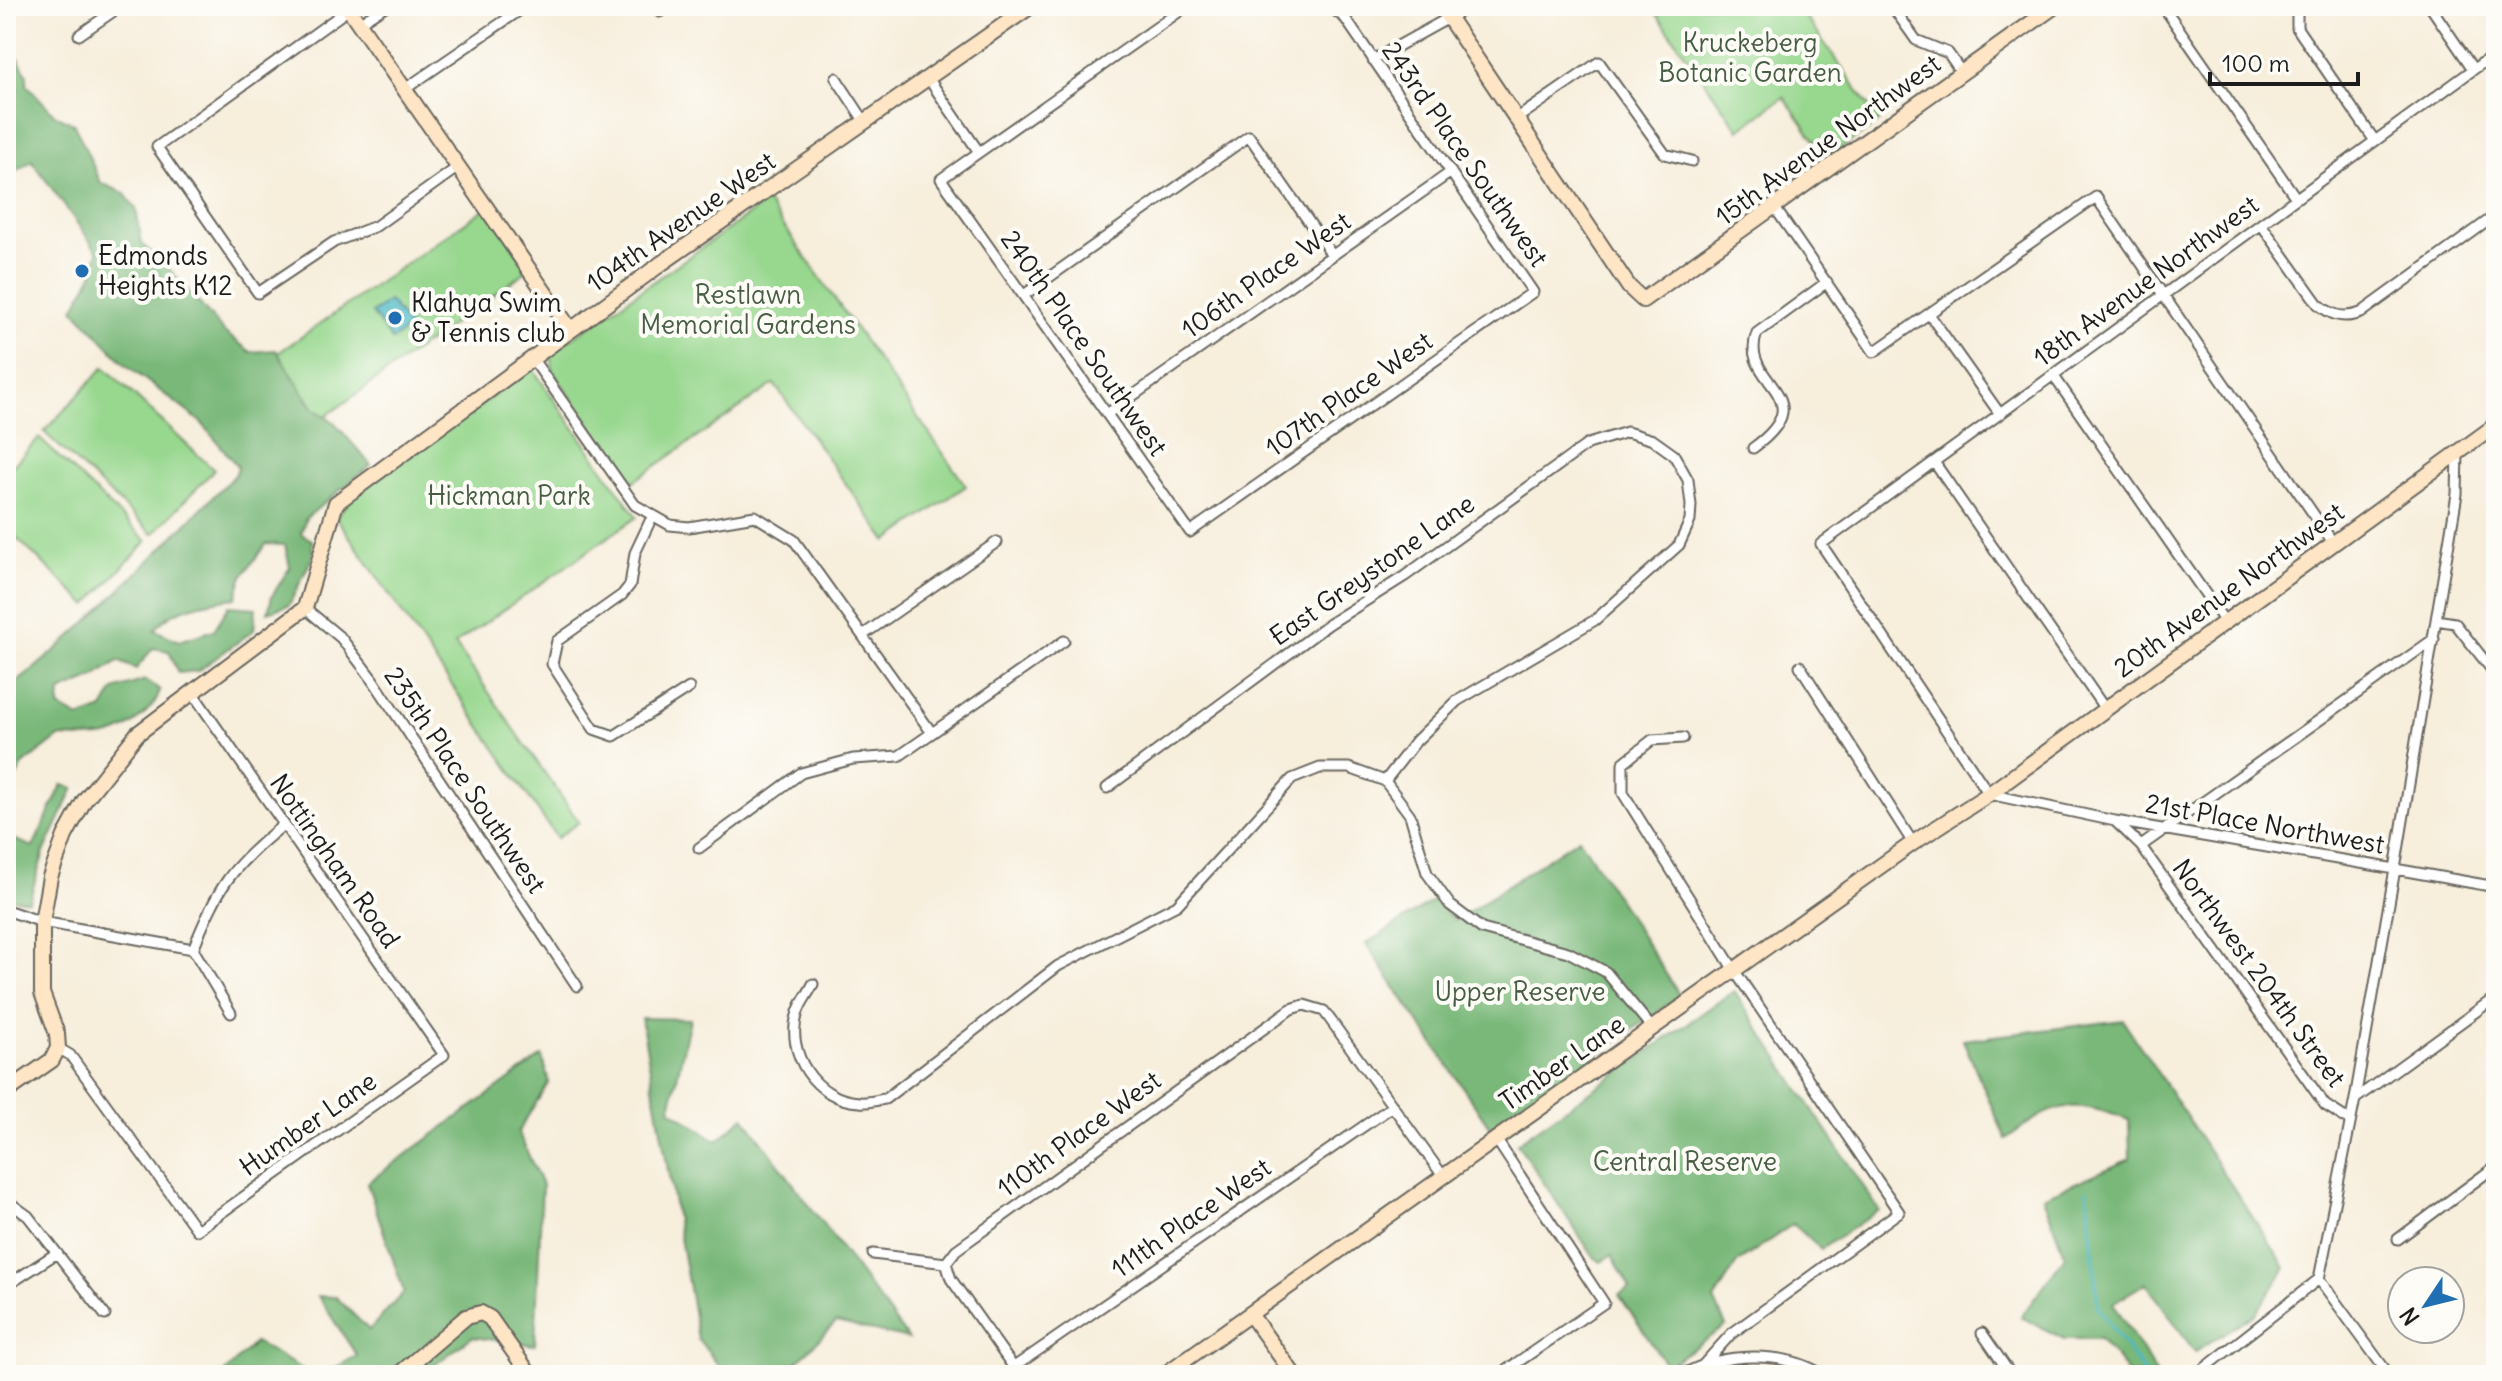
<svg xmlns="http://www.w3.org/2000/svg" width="2502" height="1381" font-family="Delius,sans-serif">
<rect width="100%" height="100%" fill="#fdfcf7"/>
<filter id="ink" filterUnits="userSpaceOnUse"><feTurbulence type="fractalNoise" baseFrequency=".0125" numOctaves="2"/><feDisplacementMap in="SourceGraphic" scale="16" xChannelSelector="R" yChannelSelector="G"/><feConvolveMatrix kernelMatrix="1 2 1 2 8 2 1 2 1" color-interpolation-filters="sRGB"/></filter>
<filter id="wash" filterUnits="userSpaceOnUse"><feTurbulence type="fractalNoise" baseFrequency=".006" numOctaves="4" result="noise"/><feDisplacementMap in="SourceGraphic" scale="32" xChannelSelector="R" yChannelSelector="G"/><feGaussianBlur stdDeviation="1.8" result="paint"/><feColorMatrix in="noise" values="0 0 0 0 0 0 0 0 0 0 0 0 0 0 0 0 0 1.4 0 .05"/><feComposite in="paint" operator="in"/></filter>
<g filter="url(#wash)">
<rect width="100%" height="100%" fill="#f7eedc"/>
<!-- green -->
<path fill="#97d78e" stroke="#5a7a55" stroke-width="2" d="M1651,6H1798L1880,121L1827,158L1784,97L1739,130Z
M767,202L966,486L887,541L774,384L631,483L553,371L551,353Z
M486,208L529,269L304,432L258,367Z
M104,367L214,470L153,534L44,432Z
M532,368L637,517L455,644L579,822L557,838L336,517L353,497Z
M39,438L147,541L87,605L6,528V473Z"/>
<!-- forest -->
<path fill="#79b879" stroke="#4a6a4a" stroke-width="2" d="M6,36L27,75V85L55,115L74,124L101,183L124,193L136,209L142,244L172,272L224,332L251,352L276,350L314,409L334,422L371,465L306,518L301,534L312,540L313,556L289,605L268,612L272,596L290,567L285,545L266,544L242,577L236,598C210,601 170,607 155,630L179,641L214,630L229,606L256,608L254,630L198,671L178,673L169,651L153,648L136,669L118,661L93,678L60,692L59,707L79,718L103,709L114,690L145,680L160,690C157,702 151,707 142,716C115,742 94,738 59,737L23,765L6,794V691C89,627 160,548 235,475L238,467L201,422L126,365L74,309L92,275L98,252L32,161L6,178Z
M62,785L74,788L44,852L29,901L6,898V836L33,847Z
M1579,838L1680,996L1491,1129L1366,944L1434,900L1455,921Z
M1734,991L1879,1210L1821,1249L1793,1224L1737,1263L1714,1300L1726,1326L1667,1366L1619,1295L1630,1288L1612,1255L1601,1262L1593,1256L1517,1143Z
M641,1018L690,1019L670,1109L717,1141L744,1117L908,1339L836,1322L790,1369L794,1375H726L698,1339Z
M2123,1020L2286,1268L2256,1313L2195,1352L2146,1283L2113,1303L2157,1375H2130L2100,1339H2064L2021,1317L2065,1256L2043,1197L2130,1159L2129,1120C2069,1098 2056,1102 2006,1139L1963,1040Z
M542,1056L549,1082L518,1132L542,1185L535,1345L472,1337L421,1375H322L357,1356L318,1296L336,1297L369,1330L404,1292L367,1183Z
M255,1342L313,1375H222Z"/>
<!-- water -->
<path fill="#4bb8c5" stroke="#346a70" stroke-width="2" d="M389,301L410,327L392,340L372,313Z"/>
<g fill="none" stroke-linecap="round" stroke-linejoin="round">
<!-- stream -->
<path stroke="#4bb8c5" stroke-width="3" d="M2087,1190L2098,1308L2146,1375"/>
</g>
</g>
<g filter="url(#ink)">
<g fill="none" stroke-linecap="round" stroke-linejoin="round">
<!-- street casing -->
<g stroke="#69665f" stroke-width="13">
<path id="street" d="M651,6L660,12
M1187,6L941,179L1190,532L1533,292L1345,18L1329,6
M1892,6L1916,40L1948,53L1962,73
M2163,6L2296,198
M2430,6L2473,69
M2297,7V28L2375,141
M349,9L157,147L258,293L334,242L376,226L458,167
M359,23L385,6
M79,35L121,6
M1373,60L1470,6
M836,78L865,122
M928,78L979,152
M405,89L526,6
M1516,119L1599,62L1665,154L1692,161
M1775,208L1874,352L2096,197L2334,544
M2261,224L2318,304C2332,316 2344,319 2361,313L2496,215
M1024,295L1249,136L1332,255
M1929,314L2000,414
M532,358L635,505L670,525L689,527L755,516L794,540L932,733
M2053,375L2225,622
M1107,414L1451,172
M1753,448C1826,395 1737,383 1757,333L1827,282
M2458,453L2457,494L2436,620L2455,623L2496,675
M1934,462L2105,709
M652,517L635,553L630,585L622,595L557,641L552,664L594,729L614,736L689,688
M305,608L341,638L373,680L577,986
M863,635L997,542
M1800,666L1913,843
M1683,738L1652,740L1623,763V793L1734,970L1899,1212L1731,1334L1703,1365
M1385,781L1410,815L1427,873L1450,905L1482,929L1568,952L1606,972L1652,1028
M1107,788L1329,624L1405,576L1588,444L1627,432L1653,440L1674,455L1688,480L1691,505L1690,521L1679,545L1595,620L1457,701L1416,741L1385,781
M2115,821L2395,869L2436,620
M2141,846L2434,639
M699,848L801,773L853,759L899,756L1064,641
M6,910L42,922L193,949
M813,984C809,993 801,1002 798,1012C784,1052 816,1101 860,1102C868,1103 877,1100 885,1099L1058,966L1177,905L1292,779L1320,768H1349L1385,781
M231,1013L193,949C219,886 229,869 282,826
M58,1048L70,1055L197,1230L444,1055L192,692
M2355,1099L2496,997
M2350,1121L2325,1105L2141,846L2115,821L1989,794L1821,544L2496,53
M1496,1139L1604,1303L1499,1375
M6,1200L28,1216L105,1315
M2398,1239L2496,1166
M873,1254L946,1263L956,1250L1291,1009L1304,1005L1324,1011L1443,1176
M946,1263L951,1279L1019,1375
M2319,1279L2389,1375
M6,1286L57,1253
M1982,1333L2011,1375
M1014,1367L1393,1106
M1682,1375C1723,1352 1783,1350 1823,1375
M2196,1375L2319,1279L2355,1099L2395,869L2496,887"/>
</g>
<!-- secondary casing -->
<g stroke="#69665f" stroke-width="18">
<path id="secondary" d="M347,6L570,329
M1441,6L1629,287L1643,300L2055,6
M6,1092L52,1060L58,1048L57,1034L42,993V922L50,877L65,836L84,801L137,734L305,608L336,503L662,263L1031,6
M1250,1314L1294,1375
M398,1375L466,1317L481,1313L490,1318L530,1375
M1164,1375L1913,843L1989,794L2496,425"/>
</g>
<!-- street -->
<use href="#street" stroke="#fff" stroke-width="9"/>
<!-- secondary -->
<use href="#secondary" stroke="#fde5c5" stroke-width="14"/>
</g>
</g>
<!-- markers -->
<g fill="#1f6fb2" stroke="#fdfcf7" stroke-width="3">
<circle cx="82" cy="271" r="8"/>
<circle cx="395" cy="318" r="8"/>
</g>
<g text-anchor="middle" stroke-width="8" stroke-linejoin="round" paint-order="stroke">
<!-- park labels -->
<g font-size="26" fill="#475d44" stroke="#fdfcf7">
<text x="1750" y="52">Kruckeberg<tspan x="1750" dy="30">Botanic Garden</tspan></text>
<text x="748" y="304">Restlawn<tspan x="748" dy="30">Memorial Gardens</tspan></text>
<text x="509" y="505">Hickman Park</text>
<text x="1520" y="1001">Upper Reserve</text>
<text x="1685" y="1171">Central Reserve</text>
</g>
<!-- street labels -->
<g font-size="26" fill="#1c1c1c" stroke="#fdfcf7">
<text transform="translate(1828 140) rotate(-36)" y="9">15th Avenue Northwest</text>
<text transform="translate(1465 154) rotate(55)" y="9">243rd Place Southwest</text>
<text transform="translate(681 222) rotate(-35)" y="9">104th Avenue West</text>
<text transform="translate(1266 275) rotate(-35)" y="9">106th Place West</text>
<text transform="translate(2146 281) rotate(-36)" y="9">18th Avenue Northwest</text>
<text transform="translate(1084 343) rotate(55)" y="9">240th Place Southwest</text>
<text transform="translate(1349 394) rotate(-35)" y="9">107th Place West</text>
<text transform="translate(1372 570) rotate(-35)" y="9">East Greystone Lane</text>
<text transform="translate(2229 590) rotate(-36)" y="9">20th Avenue Northwest</text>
<text transform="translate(465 780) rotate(56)" y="9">235th Place Southwest</text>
<text transform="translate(2265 824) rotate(10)" y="9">21st Place Northwest</text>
<text transform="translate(335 861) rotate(55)" y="9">Nottingham Road</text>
<text transform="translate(2259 973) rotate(54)" y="9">Northwest 204th Street</text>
<text transform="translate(1562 1063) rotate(-35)" y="9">Timber Lane</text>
<text transform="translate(308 1124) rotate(-35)" y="9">Humber Lane</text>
<text transform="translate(1079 1134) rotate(-36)" y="9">110th Place West</text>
<text transform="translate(1191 1218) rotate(-35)" y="9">111th Place West</text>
</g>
<!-- poi labels -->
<g font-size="26" fill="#1c1c1c" stroke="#fdfcf7" text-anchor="start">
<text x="98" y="265">Edmonds<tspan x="98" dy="30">Heights K12</tspan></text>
<text x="411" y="312">Klahya Swim<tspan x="411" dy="30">&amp; Tennis club</tspan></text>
</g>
</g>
<!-- margin -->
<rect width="2502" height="1381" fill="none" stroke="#fdfcf7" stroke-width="32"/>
<!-- north arrow -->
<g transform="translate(2426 1305) rotate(235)"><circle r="38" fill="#fdfcf7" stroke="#a3a29f" stroke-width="2"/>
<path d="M0-6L14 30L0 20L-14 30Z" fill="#1f6fb2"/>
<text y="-12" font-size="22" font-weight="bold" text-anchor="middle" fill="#1c1c1c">N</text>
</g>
<!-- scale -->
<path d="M2210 72v12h148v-12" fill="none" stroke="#1c1c1c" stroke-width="4"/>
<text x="2222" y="72" font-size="24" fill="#1c1c1c" stroke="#fdfcf7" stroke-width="6" paint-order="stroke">100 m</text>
</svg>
